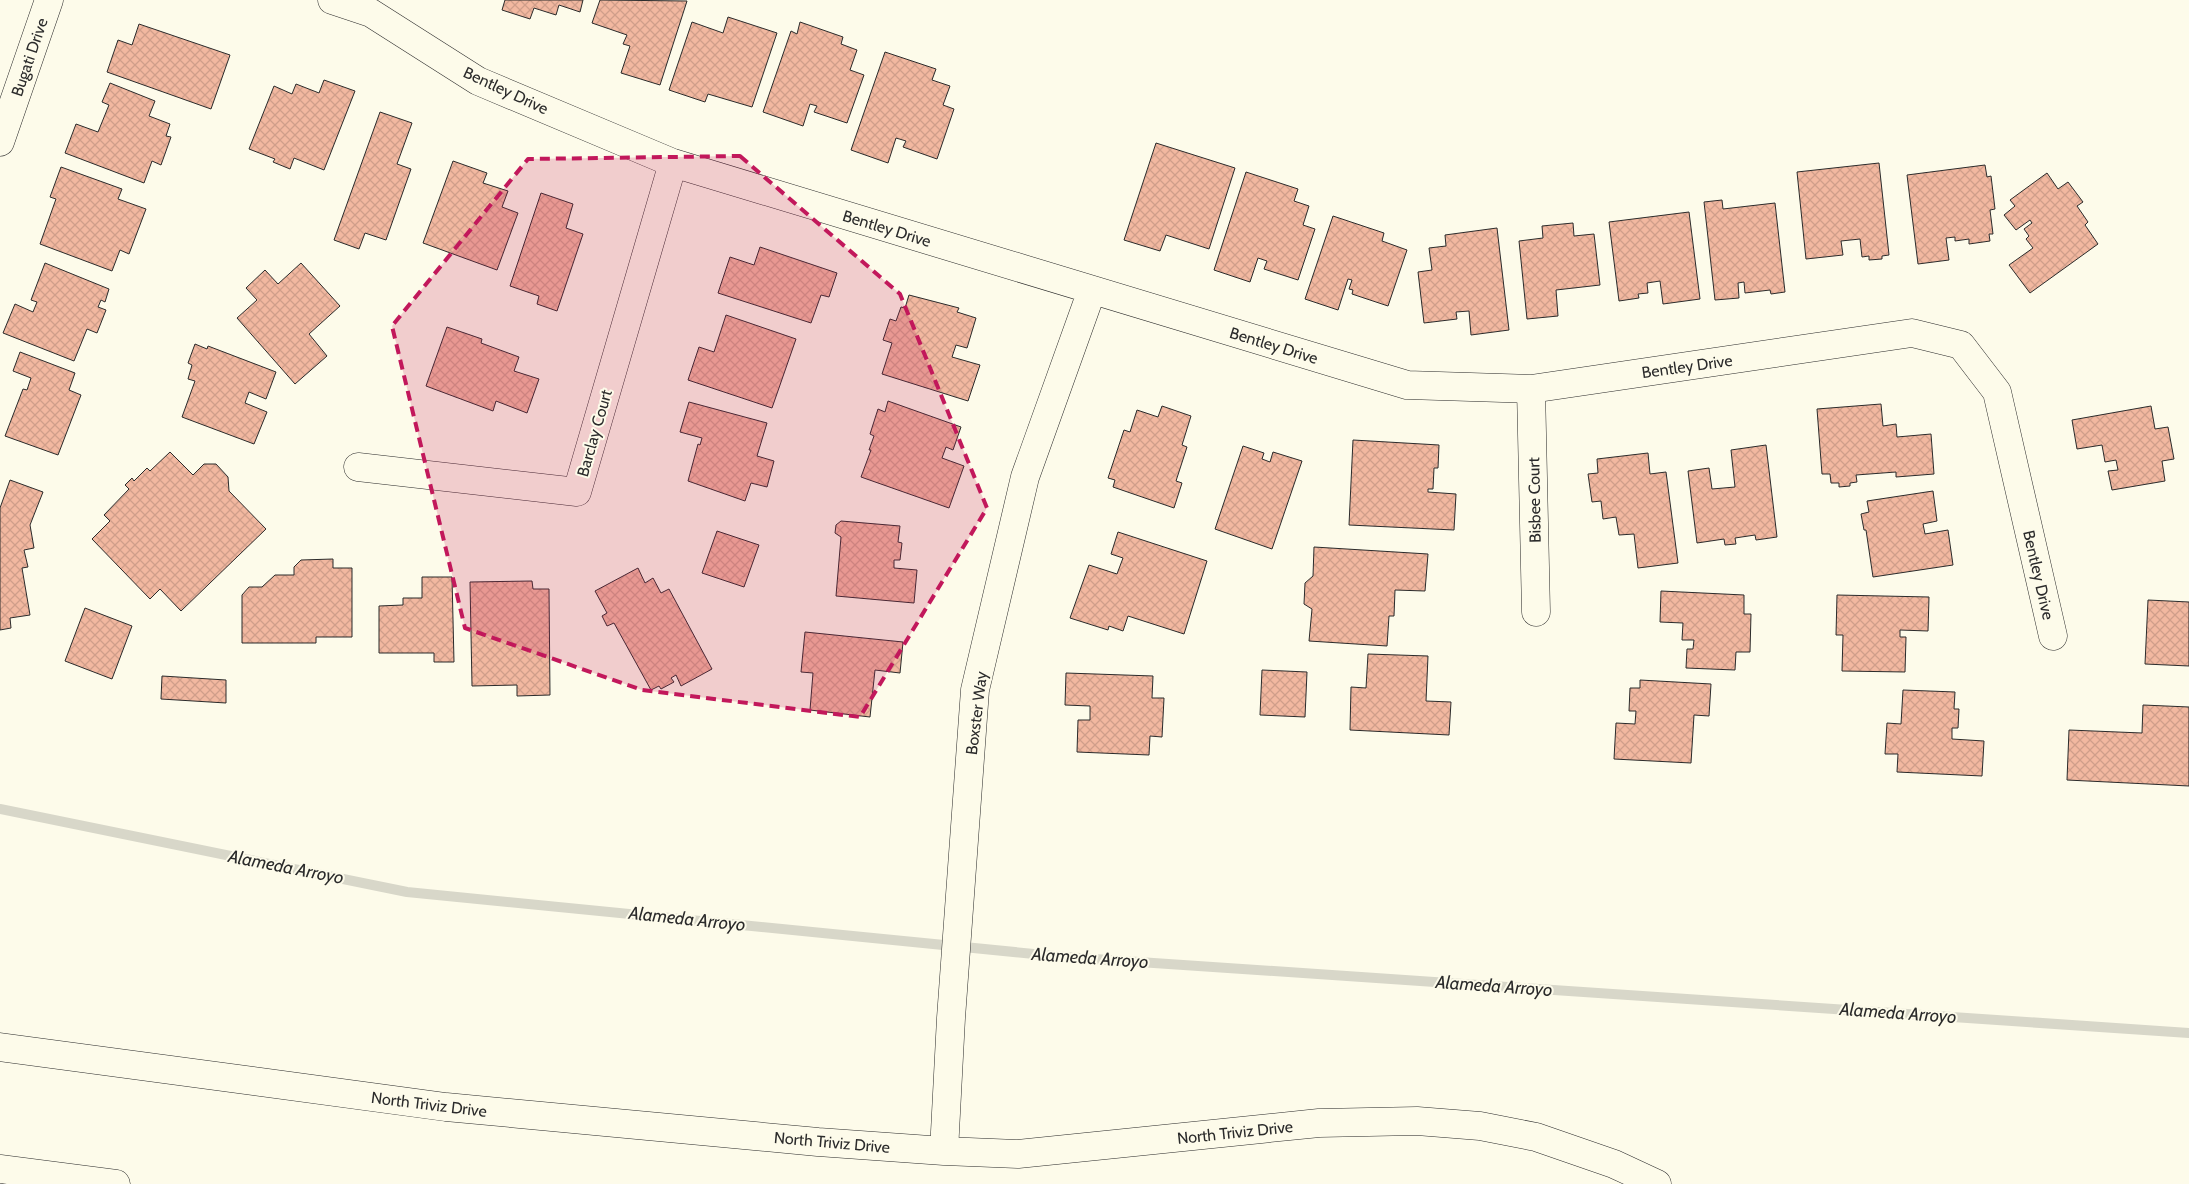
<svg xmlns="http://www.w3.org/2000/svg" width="2189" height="1184" font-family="Cabin,sans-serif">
<defs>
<pattern id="building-cross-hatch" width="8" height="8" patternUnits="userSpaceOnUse" patternTransform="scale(1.25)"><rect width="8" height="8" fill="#f2b8a0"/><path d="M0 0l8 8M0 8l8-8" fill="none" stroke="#d09e8a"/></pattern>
</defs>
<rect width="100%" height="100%" fill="#fdfbea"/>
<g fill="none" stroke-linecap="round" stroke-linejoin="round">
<!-- stream -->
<path stroke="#d8d7c9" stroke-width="10" d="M0,809L407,892L1065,957L2189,1033"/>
</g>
<!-- building -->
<path fill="url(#building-cross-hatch)" stroke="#2b2b2b" d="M505,0H583L580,12L559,5L556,15L534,8L530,19L502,10Z
M600,0L687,1L660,85L621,73L630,46L623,44L627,35L592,23Z
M728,17L777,33L752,107L708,94L705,102L669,90L692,22L723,33Z
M800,22L843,37L841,44L857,50L850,70L864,75L847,123L814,112L817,106L810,104L803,126L763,112L791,31L797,34Z
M139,24L230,55L211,109L107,72L118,40L132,45Z
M885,52L936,69L932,80L950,86L943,105L954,109L937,159L903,147L906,141L896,138L888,163L851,150Z
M324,80L355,91L324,170L294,158L290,169L273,162L275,159L249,149L274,86L292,94L296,84L319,93Z
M110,83L155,101L149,116L170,124L166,136L171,137L161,165L152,161L144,183L65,153L76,124L98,132L109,105L102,102Z
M380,112L412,123L397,164L411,169L386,240L365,233L359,249L334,240Z
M1156,143L1235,168L1209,249L1166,235L1160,251L1124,240Z
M453,161L487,173L483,183L508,191L502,207L518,213L497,270L423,243Z
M1879,163L1889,255L1882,256V259L1869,260V256L1862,257L1860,239L1841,241L1843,255L1806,259L1797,172Z
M1985,165L1987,177L1991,176L1995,209L1990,210L1993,234H1989L1990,241L1969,244V239L1955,241V237L1946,238L1949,260L1918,264L1907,175Z
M61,167L122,189L118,199L146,209L129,254L120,250L112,271L40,244L56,199L50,197Z
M1246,172L1298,189L1294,201L1309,206L1303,225L1315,229L1298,280L1264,269L1267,261L1258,258L1250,282L1214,270Z
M2047,173L2058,189L2068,182L2083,202L2077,206L2088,222L2085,225L2098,244L2030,293L2009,265L2033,248L2026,239L2029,236L2024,229L2032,223L2030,220L2016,230L2004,215L2015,206L2010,200Z
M541,193L573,204L566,228L583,234L557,311L537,304L539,296L510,286Z
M1722,200L1723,209L1775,203L1785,292L1771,294L1770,290L1745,293L1744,282L1738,283L1739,298L1715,300L1704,202Z
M1689,212L1700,299L1663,304L1660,281L1647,283L1648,293L1638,294L1639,298L1619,301L1609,222Z
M1333,216L1384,233L1382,241L1407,250L1388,306L1352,294L1353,290L1349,289L1352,280L1348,279L1338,310L1305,299Z
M1573,223L1574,236L1594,234L1600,285L1556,290L1558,316L1527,319L1519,241L1543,238L1542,226Z
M1497,228L1509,330L1471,335L1469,311L1456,312L1457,319L1424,323L1418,272L1432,270L1429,248L1446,246L1445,235Z
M760,247L837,273L829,297L821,295L811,323L718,293L730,257L754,265Z
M45,263L109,289L105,302L101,300L98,307L106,310L97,333L87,329L74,361L3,333L15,304L33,312L37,302L31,300Z
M301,263L340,306L309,334L327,356L295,384L237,318L257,300L246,288L265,270L278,284Z
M909,295L959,308L957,312L976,318L967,348L956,345L952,357L980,365L968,401L882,374L892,343L883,340L890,319L896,321L901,307L905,308Z
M726,315L796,339L772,408L688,380L699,347L714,352Z
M447,327L482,339L481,343L519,357L514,371L539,379L527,413L496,401L493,411L426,386Z
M195,344L207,349L208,346L276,372L266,399L249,392L245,403L267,412L254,444L182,417L195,381L188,379L192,365L188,363Z
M20,352L75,373L69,390L81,395L58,455L5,436L23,389L27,390L31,378L13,371Z
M888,401L961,427L953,450L946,447L942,458L964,466L949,508L861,477L871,450H869L874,436L870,434L878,409L885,412Z
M689,402L767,423L757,456L774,461L767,487L751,483L745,501L688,481L698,444L700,445L702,438L680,432Z
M1881,404L1883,426L1896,424L1897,437L1931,434L1934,474L1896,477V472L1856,475L1857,482L1850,483V486L1839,487V483H1831L1830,474H1822L1817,409Z
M1162,406L1191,416L1182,445L1187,447L1176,481L1182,483L1174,508L1113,487L1115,480L1108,478L1124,430L1130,432L1137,410L1158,417Z
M2151,406L2155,429L2168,427L2174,459L2162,461L2165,481L2112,490L2108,471L2118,470L2116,460L2105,462L2102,445L2077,449L2072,420Z
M1353,440L1439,445L1438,468H1434L1433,489H1428V492L1456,494L1454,530L1349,525Z
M1766,445L1777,537L1756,540L1755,535L1735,538L1736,544L1725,545L1724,539L1697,543L1688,471L1709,468L1712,489L1735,487L1731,450Z
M1243,446L1264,453L1262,459L1270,462L1273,452L1302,461L1272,549L1215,529Z
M170,452L193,475L204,464H216L228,477L229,491L266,529L181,611L160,589L150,599L92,539L110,521L104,515L129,489L125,485L132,478L134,481L147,468L150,471Z
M1648,453L1650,474L1666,472L1678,563L1638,568L1634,534L1619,535L1616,517L1603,519L1601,501L1592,502L1588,474L1598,473L1597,459Z
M10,480L43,492L30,525L34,548L24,550L28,567L22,568L30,615L10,618L11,628L0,630V508Z
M1933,491L1937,521L1923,524L1925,534L1948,530L1953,565L1873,577L1866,530H1864L1861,514L1869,512L1867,501Z
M841,521L900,526L898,542L902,543L900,560H894V568L917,570L914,603L836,596L841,537L835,533L836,525Z
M717,531L759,545L744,587L702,573Z
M1118,532L1207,561L1184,634L1128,616L1123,631L1109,626L1108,630L1070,618L1089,565L1117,574L1123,558L1111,554Z
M1314,547L1428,554L1425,591L1395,590L1394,616H1389L1387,646L1309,641L1312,609L1304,604L1305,583L1313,576Z
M333,559V568H352V637H316V643H242V595L249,587H262L275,575H294V567L301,560Z
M638,568L645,583L653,578L661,593L669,589L712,669L681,686L676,675L671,678L674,682L661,689L659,686L651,690L614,623L607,626L602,616L607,613L595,591Z
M422,577H452L454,662H434V653H379V606L403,605V598H422Z
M532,581L533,589H549L550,695L517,696V685L472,686L470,582Z
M1661,591L1744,595V614H1751L1750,652H1736L1735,670L1686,668L1687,649H1693L1694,640H1682L1683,623L1660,622Z
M1837,595L1929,597L1928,631L1900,630V637H1906L1905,672L1842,671L1843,635H1836Z
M2148,600L2189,602V666L2145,664Z
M85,608L132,626L112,679L65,661Z
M805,632L903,642L900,673L875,670L870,717L810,710L813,673L801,672Z
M1368,654L1428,656L1426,701L1451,702L1449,735L1350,730L1351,687L1366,688Z
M1262,670L1307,672L1305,717L1260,715Z
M1066,673L1153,676L1152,698H1164L1162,737L1150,736L1149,755L1077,752L1078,720H1090V706L1065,705Z
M162,676L226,680V703L161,699Z
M1640,680L1711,684L1709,716L1694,715L1691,763L1614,759L1616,723L1635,724L1636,711H1629L1630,688H1640Z
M1903,690L1955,692L1954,709H1959L1958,728H1952V739L1984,741L1982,776L1897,772L1898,754H1885L1887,723L1901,724Z
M2143,705L2189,707V786L2067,780L2069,730L2142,733Z"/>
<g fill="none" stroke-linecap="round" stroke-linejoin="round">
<!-- minor casing -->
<g stroke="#2b2b2b" stroke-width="29">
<path id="minor" d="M332,0L371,13L478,81L673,163L1407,385L1531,389L1912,333L1961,345L1997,392L2053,636
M0,142L49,0
M1531,389L1536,612
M358,467L577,492L673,163
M0,1047L446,1107L818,1142L944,1151L1018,1154L1319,1123L1417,1121L1480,1126L1536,1137L1614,1164L1657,1184
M944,1151L951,1018L975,690L1025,477L1092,290
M0,1169L116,1184"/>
</g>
<!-- minor -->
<use href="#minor" stroke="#fdfbea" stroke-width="28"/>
</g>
<!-- marked area -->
<path fill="#c2185b" fill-opacity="0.2" stroke="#c2185b" stroke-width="4" stroke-dasharray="10 6" stroke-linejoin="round" d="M740,156L900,294L987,508L860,717L642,690L465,628L392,326L528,159Z"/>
<g text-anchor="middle" stroke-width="4" stroke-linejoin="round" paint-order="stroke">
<!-- street labels -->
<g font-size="16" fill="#2b2b2b" stroke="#fdfbea">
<text transform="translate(29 57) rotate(-71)" y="6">Bugati Drive</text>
<text transform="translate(506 90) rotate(25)" y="6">Bentley Drive</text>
<text transform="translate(887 228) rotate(17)" y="6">Bentley Drive</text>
<text transform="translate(1274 345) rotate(17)" y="6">Bentley Drive</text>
<text transform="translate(1687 366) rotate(-8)" y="6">Bentley Drive</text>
<text transform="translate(594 433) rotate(-74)" y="6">Barclay Court</text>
<text transform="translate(1534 500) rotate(-91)" y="6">Bisbee Court</text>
<text transform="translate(2039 575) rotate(77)" y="6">Bentley Drive</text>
<text transform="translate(976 713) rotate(-83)" y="6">Boxster Way</text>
<text transform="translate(429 1104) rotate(7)" y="6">North Triviz Drive</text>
<text transform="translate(1235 1132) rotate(-6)" y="6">North Triviz Drive</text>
<text transform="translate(832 1142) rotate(5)" y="6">North Triviz Drive</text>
</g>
<!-- water labels -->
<g font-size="18" font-style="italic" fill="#2b2b2b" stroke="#fdfbea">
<text transform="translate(286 867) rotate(11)" y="6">Alameda Arroyo</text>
<text transform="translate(687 919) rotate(6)" y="6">Alameda Arroyo</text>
<text transform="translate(1090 958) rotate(4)" y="6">Alameda Arroyo</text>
<text transform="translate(1494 986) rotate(4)" y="6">Alameda Arroyo</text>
<text transform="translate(1898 1013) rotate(4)" y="6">Alameda Arroyo</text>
</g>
</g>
</svg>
